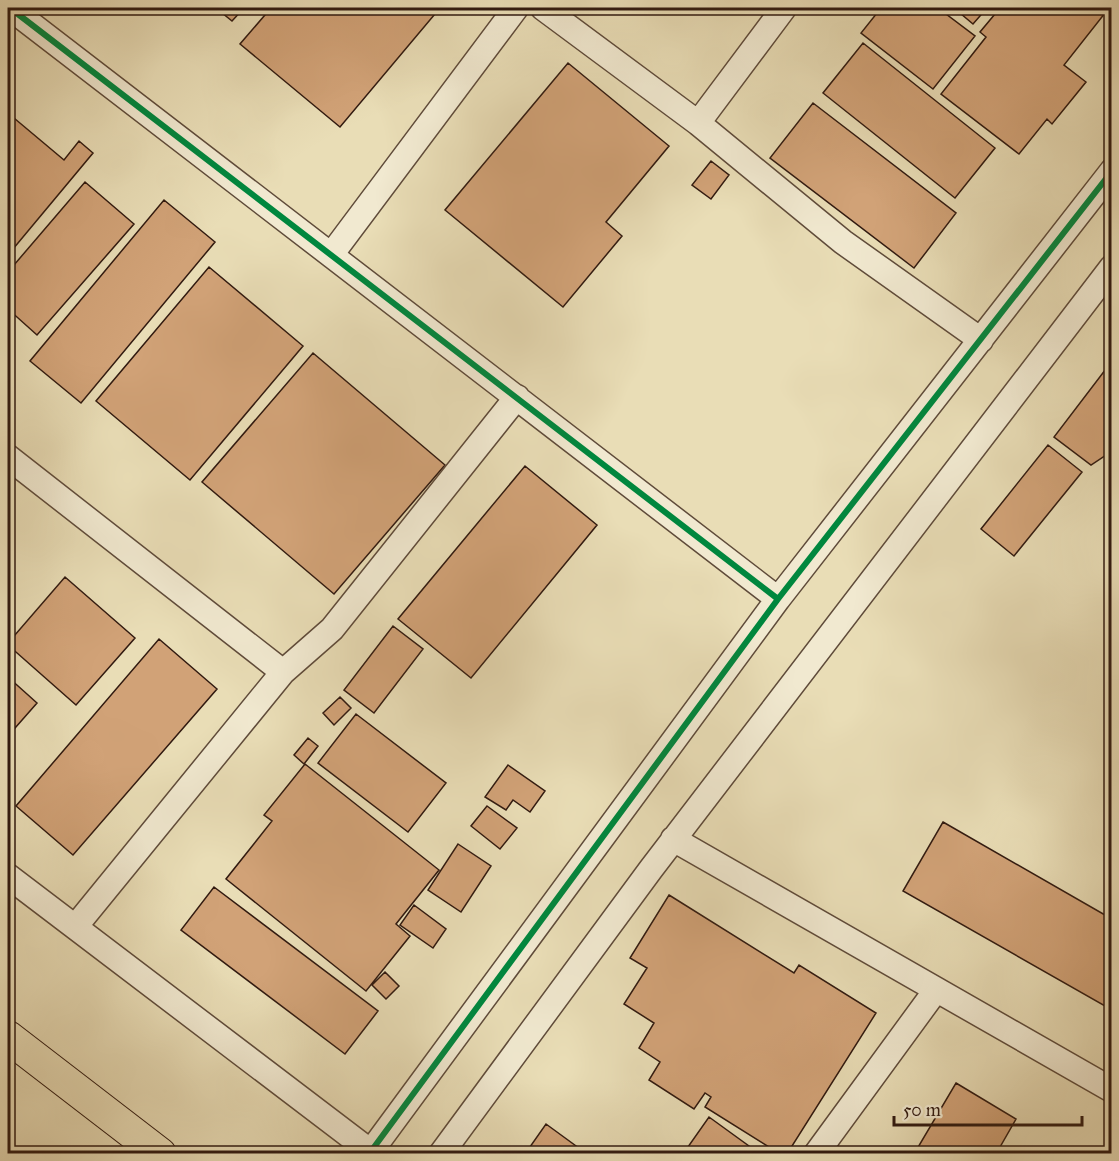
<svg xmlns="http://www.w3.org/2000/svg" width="1119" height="1161" font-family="'IM FELL Great Primer',serif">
<rect width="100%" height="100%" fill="#e9ddb6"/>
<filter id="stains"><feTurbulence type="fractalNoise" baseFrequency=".00333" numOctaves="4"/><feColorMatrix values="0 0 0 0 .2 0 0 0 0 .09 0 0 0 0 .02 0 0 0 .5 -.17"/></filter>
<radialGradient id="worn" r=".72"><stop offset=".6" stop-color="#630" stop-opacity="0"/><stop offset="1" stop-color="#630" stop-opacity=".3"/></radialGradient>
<!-- building -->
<path fill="#d1a277" stroke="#311a10" stroke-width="1.5" d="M216,8H244L232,21Z
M271,8H440L340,127L240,44Z
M881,8H938L975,36L933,89L861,33Z
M954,8H987L973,24Z
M1000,8H1109L1064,65L1086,82L1052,124L1047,119L1019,154L941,94L986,37L980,32Z
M863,43L995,148L955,198L823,93Z
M568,63L669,146L606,222L622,236L563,307L445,210Z
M813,103L956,213L914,268L770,158Z
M8,113L64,160L79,141L93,153L8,255Z
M711,161L729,175L711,199L692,185Z
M85,182L134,224L37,335L8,309V272Z
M164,200L215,242L81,403L30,361Z
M209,267L303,346L190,480L96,401Z
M313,353L445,465L334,594L202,482Z
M1112,361V451L1091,465L1054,437Z
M1048,445L1082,472L1014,556L981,529Z
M525,466L597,525L471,678L398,619Z
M65,577L135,638L76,705L8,645V643Z
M393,626L423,649L374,713L344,690Z
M159,639L217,689L73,855L16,806Z
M8,677L37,703L8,736Z
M340,697L351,708L334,725L323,713Z
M356,714L446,783L408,832L318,763Z
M308,738L318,746L304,764L294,755Z
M305,764L439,870L396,924L410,936L366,991L226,879L272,821L264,815Z
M508,765L545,791L530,812L513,800L506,810L485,797Z
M487,806L517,828L500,849L471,826Z
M943,822L1112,919V1010L903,891Z
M458,844L491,866L461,912L428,890Z
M214,887L378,1011L345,1054L181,930Z
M669,895L794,973L799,965L876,1013L787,1154H780L705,1107L711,1097L705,1093L694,1109L649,1080L660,1062L639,1048L654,1023L624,1004L647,968L630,958Z
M414,905L446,929L433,948L400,925Z
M385,972L399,986L386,999L372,985Z
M956,1083L1016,1119L996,1154H914Z
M709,1117L760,1154H683Z
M546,1124L587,1154H525Z"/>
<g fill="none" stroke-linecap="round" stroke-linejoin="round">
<!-- minor casing -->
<g stroke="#5f4b3a" stroke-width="27">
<path id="minor" d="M10,8L778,599
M543,8L698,123L843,242L981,340
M698,123L784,8
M331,255L516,8
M8,457L283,672L75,927
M283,672L332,629L517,397
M673,839L1112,1090
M8,876L371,1152
M369,1154L778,599L1112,171
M441,1154L651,869L1112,267
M816,1154L936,990"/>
</g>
<!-- major casing -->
<g stroke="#311a10" stroke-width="34">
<path id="major" d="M8,1037L160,1154"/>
</g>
<!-- minor -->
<use href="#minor" stroke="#f1e9d0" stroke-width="24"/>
<!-- major -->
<use href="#major" stroke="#e9ddb6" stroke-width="32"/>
<!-- cycleway casing -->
<g stroke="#f1e9d0" stroke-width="10">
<path id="cycleway" d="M10,8L778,599
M369,1154L778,599L1112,171"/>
</g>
<!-- cycleway -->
<use href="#cycleway" stroke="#00873e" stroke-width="6"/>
</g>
<!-- margin -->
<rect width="1119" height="1161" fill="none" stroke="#e9ddb6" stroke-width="30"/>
<rect x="9" y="9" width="1101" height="1143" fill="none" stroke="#311a10" stroke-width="3"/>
<rect x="15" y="15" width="1089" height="1131" fill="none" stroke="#311a10" stroke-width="1.5"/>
<!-- scale -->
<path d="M894 1116v9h188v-9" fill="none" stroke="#311a10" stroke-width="3"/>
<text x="903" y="1116" font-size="18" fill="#311a10" stroke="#f1e9d0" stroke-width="4.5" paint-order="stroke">50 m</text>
<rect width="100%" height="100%" filter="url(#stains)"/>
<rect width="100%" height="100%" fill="url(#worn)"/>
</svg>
